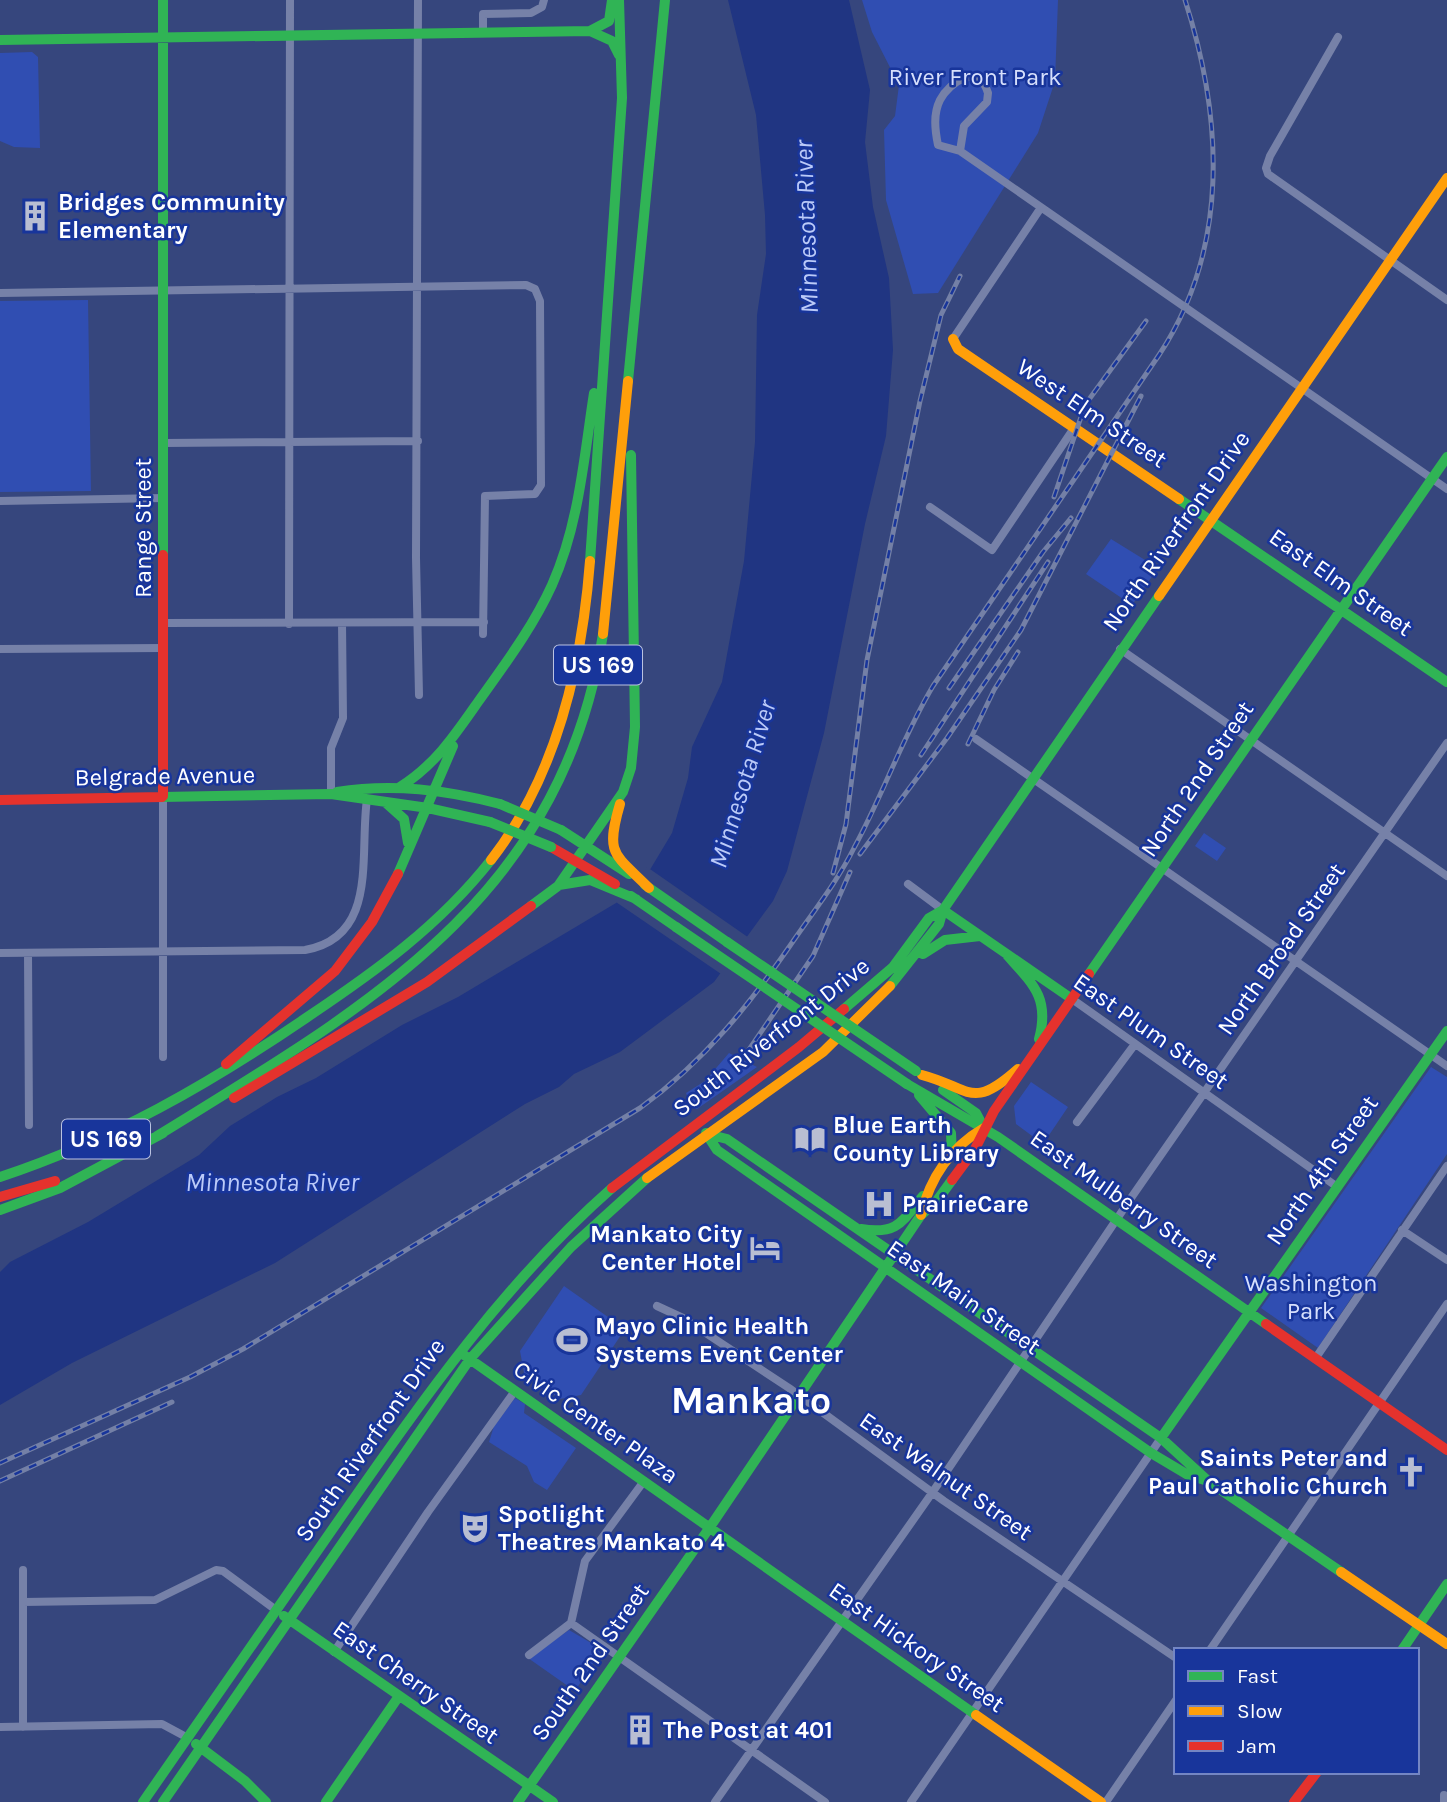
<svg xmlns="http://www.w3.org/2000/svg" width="1447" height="1802" font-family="Karla,sans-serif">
<rect width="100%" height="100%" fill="#36467d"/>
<!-- green -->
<path fill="#304eb2" d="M862,0H1058L1055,81L1038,133L938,293L913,294L886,200L884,130L895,116L899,85L872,32Z
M32,52L38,57L40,148L14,147L0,141V53Z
M88,300L91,491L0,492V301Z
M1111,539L1158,568L1132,605L1086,574Z
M1204,833L1226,848L1217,861L1195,846Z
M729,1053L757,1067L697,1109L692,1108L686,1093L705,1081Z
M1431,1067L1447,1077V1154L1318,1348L1261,1308Z
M1031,1082L1068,1107L1043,1144L1016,1124L1014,1106Z
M564,1286L625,1329L581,1395L560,1399L524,1373L520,1351Z
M515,1398L525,1404L524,1413L576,1448L547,1490L534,1482L527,1466L489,1442L494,1426Z
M569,1630L598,1647L600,1653L575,1691L528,1658Z"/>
<!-- water -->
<path fill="#203582" d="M728,0H849L870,90L865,142L873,207L889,278L893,350L886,436L865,524L824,733L787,871L773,901L714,982L620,1052L574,1074L559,1087L525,1104L275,1263L72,1363L0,1405V1272L10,1262L88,1222L199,1155L230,1126L277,1097L316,1078L402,1025L458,997L616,903L642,883L672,833L688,778L692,747L722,682L744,561L755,442L757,315L766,254L765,215L756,115Z"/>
<!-- pier -->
<path fill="#36467d" d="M647,867L752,940L724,976L613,900L639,880Z"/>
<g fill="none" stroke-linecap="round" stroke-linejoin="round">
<!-- street -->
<path stroke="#7681a8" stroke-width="8" d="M418,0L416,558L419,695
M483,32V14L531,13L542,7L544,0
M1338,37L1270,156L1266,168L1268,174L1447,300
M960,151L938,145C935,130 933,114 940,100C950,81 979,63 988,93L987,102L964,126L960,151L1447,489
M0,293L526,285L535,289L540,301L541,485L535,494L485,496L483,634
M953,339L1040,209
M164,443L418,441
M0,501L164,498
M930,507L992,550L1074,428
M164,623L484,622
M289,624L290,0
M0,649L164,648
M1120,649L1447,876
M976,739L1447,1066
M331,794V748L343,718L342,623
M908,884L943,910
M0,953L305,950C379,937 359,855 367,799
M28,953L29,1125
M1072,999L1336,1186
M163,1057V796
M1077,1122L1135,1044
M1402,1230L1447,1260
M657,1306L683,1318L789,1388L944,1501L1176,1658
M1315,1359L1447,1166
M23,1602L155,1600L216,1570L223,1571L276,1610
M571,1623L825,1802
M1210,1650L1447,1304
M334,1652L428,1512L515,1391
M529,1655L571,1623L585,1561L644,1481
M0,1727L162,1724L188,1738
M23,1727V1570
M1444,1795V1802
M715,1802L932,1493L1131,1198L1447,743
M911,1802L1161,1438
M1106,1802L1176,1700"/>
<!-- fast -->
<path stroke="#30b455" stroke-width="10" d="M163,0V555
M590,31L612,41L619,55
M590,31L609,21L612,0
M0,40L590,31
M628,381L665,0
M1179,499L1447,682
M590,561L622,98L619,0
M400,787C435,765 455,735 478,702C505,664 533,627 552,585C579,525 584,457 594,393
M337,792C393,783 446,790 500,804
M162,797L331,794L428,808L490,822
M385,802L404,819L408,843
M561,830L629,874
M398,874L453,746
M559,885L590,880L636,899
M645,885L727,942
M631,896L676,927
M531,906L558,886L623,792L631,768L635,727L631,455
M943,910L1072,999
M923,954L945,940L980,936
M1007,955C1033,984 1050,998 1039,1039
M1089,974L1447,457
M890,986L939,924L943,910L1159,596
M844,1009L893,967L929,918L943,910
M907,1084L998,1137L1266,1324
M943,1090L976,1113L984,1128
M919,1095L951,1133L952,1155
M706,1133L717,1150L1151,1453L1188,1475L1208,1481
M707,1134L727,1139L1161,1438L1208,1481L1341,1572
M157,1136C366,1007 562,899 603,634
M0,1177C112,1140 209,1084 306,1018C376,971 439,926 491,860
M0,1210L60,1188L163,1133
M861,1229C897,1235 902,1222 923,1196
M464,1355L976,1715
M1161,1438L1447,1031
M284,1616L553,1802
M1402,1650L1447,1584
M196,1744L245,1781L266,1802
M143,1802C210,1706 276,1610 343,1514C424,1398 505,1282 612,1188
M163,1802L470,1359L571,1247L647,1178
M326,1802L399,1696
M518,1802L710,1527L921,1215L936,1202L952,1180"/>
<!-- slow -->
<path stroke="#ff9f0a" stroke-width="10" d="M953,339L958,349L1179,499
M1159,596L1447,178
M603,634L628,381
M620,804C605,855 614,853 649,888
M491,860C557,775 582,666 590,561
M922,1075C971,1088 971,1111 1018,1069
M647,1178L823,1052L890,986
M921,1215C930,1178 951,1147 984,1128
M1341,1572L1447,1644
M976,1715L1101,1802"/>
<!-- jam -->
<path stroke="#e5322d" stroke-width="10" d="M163,555V796
M0,800L162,797
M551,847L615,884
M226,1064L335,971L372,922L398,874
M234,1098L427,982L531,906
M952,1180L975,1149L994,1111L1089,974
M612,1188L799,1047L844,1009
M0,1197L55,1181
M1266,1324L1447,1450
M1294,1802L1317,1772"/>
<!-- rail casing -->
<g stroke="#7480a6" stroke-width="5">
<path id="rail" d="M1054,497L1085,405L1146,321
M949,688L1043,552L1071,518
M968,744L994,690L1018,652
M921,755L1048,562
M860,854L947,738L1021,630L1141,396
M833,873L846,824L867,660L920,401L941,315L960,276
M746,1054L813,956L850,872
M0,1463L190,1377L243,1349L640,1108C705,1061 751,1003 796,937C816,908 838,880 854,848C883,795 902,738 933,686L1159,355C1230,248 1223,118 1185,0
M0,1481L172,1402"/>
</g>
<!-- rail -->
<use href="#rail" stroke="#18359b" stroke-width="2.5" stroke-dasharray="8" stroke-linecap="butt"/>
<!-- fast-bridge -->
<path stroke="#30b455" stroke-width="10" d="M500,804L561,830
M490,822L551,847
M676,927L907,1084
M727,942L916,1071"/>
</g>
<!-- icons -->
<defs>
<g id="building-bare" transform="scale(2.415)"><path d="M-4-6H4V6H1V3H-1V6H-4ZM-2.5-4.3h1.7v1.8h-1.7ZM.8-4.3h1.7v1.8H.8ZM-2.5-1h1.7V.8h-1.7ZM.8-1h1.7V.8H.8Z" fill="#b9bed2" stroke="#18359b" stroke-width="2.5" paint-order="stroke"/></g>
<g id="library-bare" transform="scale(2.415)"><path d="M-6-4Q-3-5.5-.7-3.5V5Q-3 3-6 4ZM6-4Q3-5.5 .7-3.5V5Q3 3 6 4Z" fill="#b9bed2" stroke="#18359b" stroke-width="2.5" paint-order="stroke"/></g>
<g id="hospital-bare" transform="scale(2.415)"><path d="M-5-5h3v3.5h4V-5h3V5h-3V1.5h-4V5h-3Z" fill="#b9bed2" stroke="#18359b" stroke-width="2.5" paint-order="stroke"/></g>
<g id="hotel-bare" transform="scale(2.415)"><path d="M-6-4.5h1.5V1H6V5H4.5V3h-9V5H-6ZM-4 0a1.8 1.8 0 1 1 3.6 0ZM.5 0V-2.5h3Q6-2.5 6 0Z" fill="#b9bed2" stroke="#18359b" stroke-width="2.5" paint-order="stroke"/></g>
<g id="stadium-bare" transform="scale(2.415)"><path d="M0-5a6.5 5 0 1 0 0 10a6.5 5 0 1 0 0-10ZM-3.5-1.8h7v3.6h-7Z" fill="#b9bed2" stroke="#18359b" stroke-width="2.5" paint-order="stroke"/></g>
<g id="church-bare" transform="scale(2.415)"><path d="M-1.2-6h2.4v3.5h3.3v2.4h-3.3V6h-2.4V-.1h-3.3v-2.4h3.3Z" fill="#b9bed2" stroke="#18359b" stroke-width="2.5" paint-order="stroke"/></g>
<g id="theatre-bare" transform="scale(2.415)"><path d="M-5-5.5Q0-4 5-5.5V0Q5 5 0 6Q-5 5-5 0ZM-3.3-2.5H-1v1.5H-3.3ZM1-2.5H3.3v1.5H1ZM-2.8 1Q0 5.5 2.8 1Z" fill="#b9bed2" stroke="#18359b" stroke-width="2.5" paint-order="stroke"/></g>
</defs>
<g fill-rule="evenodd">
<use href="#building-bare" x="35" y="216"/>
<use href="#library-bare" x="810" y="1139"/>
<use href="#hospital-bare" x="879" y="1204"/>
<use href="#hotel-bare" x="765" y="1248"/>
<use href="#stadium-bare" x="572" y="1340"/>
<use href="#church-bare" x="1411" y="1472"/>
<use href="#theatre-bare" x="475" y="1528"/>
<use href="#building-bare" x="640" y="1730"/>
</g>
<g text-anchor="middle" stroke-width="5" stroke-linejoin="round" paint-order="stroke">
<!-- shield labels -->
<g fill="#18359b" stroke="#bac2e1" stroke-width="2">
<rect x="554" y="645.5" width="88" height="39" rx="5"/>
<rect x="62" y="1119.5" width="88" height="39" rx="5"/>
</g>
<g font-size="23" font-weight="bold" fill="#fff">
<text x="598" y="673">US 169</text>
<text x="106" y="1147">US 169</text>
</g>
<!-- park labels -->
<g font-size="24" fill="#d6dffc" stroke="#18359b">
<text x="975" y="85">River Front Park</text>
<text x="1311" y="1291">Washington<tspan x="1311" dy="28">Park</tspan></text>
</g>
<!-- poi labels -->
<g font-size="24" font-weight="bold" fill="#fff" stroke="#18359b" text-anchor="start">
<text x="58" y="210">Bridges Community<tspan x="58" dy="28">Elementary</tspan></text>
<text x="833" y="1133">Blue Earth<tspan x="833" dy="28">County Library</tspan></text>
<text x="902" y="1212">PrairieCare</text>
<text x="742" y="1242" text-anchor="end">Mankato City<tspan x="742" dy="28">Center Hotel</tspan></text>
<text x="595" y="1334">Mayo Clinic Health<tspan x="595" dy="28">Systems Event Center</tspan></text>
<text x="1388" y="1466" text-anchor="end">Saints Peter and<tspan x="1388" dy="28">Paul Catholic Church</tspan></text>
<text x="498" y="1522">Spotlight<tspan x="498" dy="28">Theatres Mankato 4</tspan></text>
<text x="663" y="1738">The Post at 401</text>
</g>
<!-- street labels -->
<g font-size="24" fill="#fff" stroke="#18359b">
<text transform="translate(1092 413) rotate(34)" y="8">West Elm Street</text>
<text transform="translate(143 528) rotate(-90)" y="8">Range Street</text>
<text transform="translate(1176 531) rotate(-55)" y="8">North Riverfront Drive</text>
<text transform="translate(1341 582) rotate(35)" y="8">East Elm Street</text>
<text transform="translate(165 776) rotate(-1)" y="8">Belgrade Avenue</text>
<text transform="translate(1197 779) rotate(-56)" y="8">North 2nd Street</text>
<text transform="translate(1281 949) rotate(-55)" y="8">North Broad Street</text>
<text transform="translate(1151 1031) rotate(35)" y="8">East Plum Street</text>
<text transform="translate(771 1037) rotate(-38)" y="8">South Riverfront Drive</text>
<text transform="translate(1322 1170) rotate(-55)" y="8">North 4th Street</text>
<text transform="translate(1124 1199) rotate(35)" y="8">East Mulberry Street</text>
<text transform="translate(964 1297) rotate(35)" y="8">East Main Street</text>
<text transform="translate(596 1422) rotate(35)" y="8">Civic Center Plaza</text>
<text transform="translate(370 1440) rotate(-55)" y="8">South Riverfront Drive</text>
<text transform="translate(946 1476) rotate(35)" y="8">East Walnut Street</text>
<text transform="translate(917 1647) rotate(35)" y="8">East Hickory Street</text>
<text transform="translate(590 1662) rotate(-55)" y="8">South 2nd Street</text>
<text transform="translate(416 1682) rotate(35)" y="8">East Cherry Street</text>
</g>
<!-- water labels -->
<g font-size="26" font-style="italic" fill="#bbcaf8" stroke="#18359b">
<text transform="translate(806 227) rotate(-92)" y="9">Minnesota River</text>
<text transform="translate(742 784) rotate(-73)" y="9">Minnesota River</text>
<text x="272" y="1191">Minnesota River</text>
</g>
<!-- town labels -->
<g font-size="38" font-weight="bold" fill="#fff" stroke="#18359b">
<text x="751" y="1413">Mankato</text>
</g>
</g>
<!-- legend -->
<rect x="1174" y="1648" width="245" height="126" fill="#18359b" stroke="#7486c3" stroke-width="2"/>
<rect x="1188" y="1671" width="35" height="10" fill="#30b455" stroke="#7486c3" stroke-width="2"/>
<text x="1237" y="1683" font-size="21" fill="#ffffff">Fast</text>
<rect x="1188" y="1706" width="35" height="10" fill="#ff9f0a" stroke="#7486c3" stroke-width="2"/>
<text x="1237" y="1718" font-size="21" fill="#ffffff">Slow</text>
<rect x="1188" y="1741" width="35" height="10" fill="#e5322d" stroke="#7486c3" stroke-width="2"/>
<text x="1237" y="1753" font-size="21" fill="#ffffff">Jam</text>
</svg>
